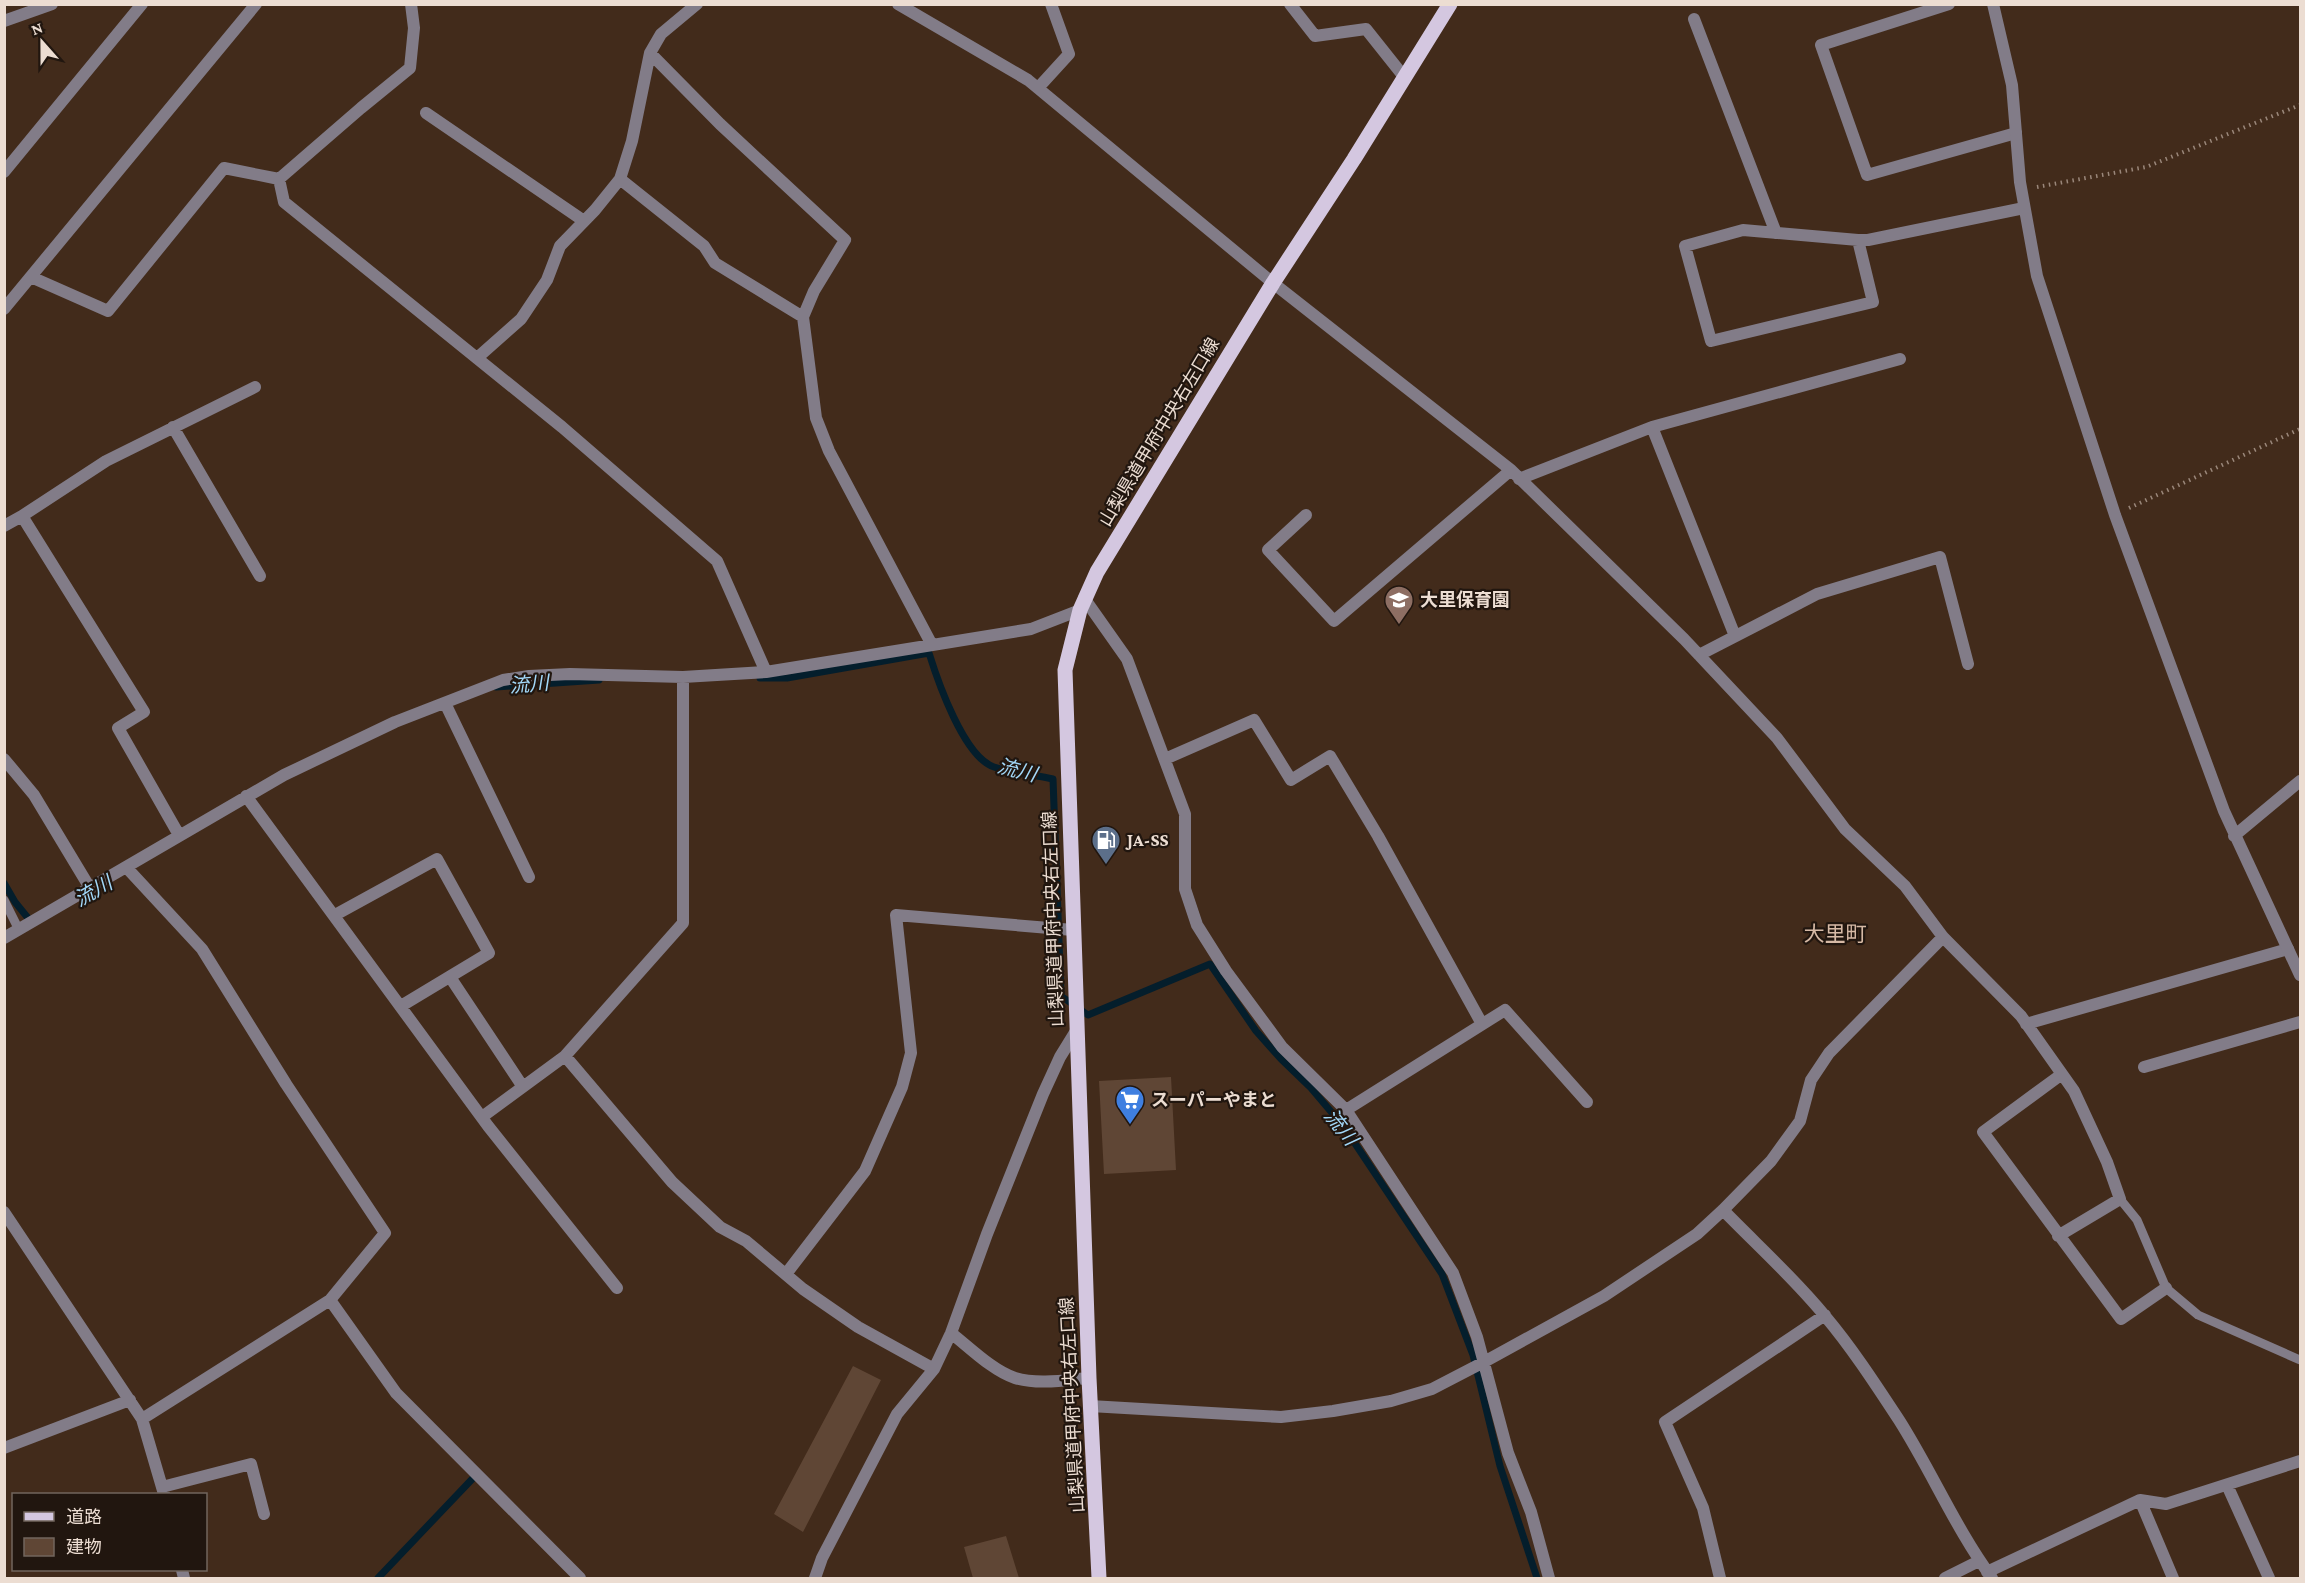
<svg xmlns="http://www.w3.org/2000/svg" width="2305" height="1583" font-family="'Crimson Pro','Noto Sans JP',serif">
<rect width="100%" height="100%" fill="#422b1b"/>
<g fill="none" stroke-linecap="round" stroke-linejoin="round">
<!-- stream -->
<path stroke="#041e2c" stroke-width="7" d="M760,678H787L929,653C938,682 964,757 994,767C1012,773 1034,775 1053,779L1061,996L1088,1015L1210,964L1256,1031L1281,1059L1311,1088L1344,1127L1442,1274L1473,1355L1500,1466L1537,1578
M496,687L599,680
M4,883L15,902L32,923
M378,1578L477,1474"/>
</g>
<!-- building -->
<path fill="#5f4635" d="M1171,1077L1176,1170L1104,1174L1099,1081Z
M853,1366L881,1380L803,1532L774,1514Z
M1006,1536L1019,1578H973L964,1547Z"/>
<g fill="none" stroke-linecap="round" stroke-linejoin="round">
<!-- path -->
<path stroke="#9a877a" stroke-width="4" stroke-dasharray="1.5 4.5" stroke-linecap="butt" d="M2037,187L2146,167L2300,105
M2129,508L2300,429"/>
<!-- service -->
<path stroke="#827c88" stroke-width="9" d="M4,900L19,930
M2120,1199L2137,1220L2166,1288L2198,1315L2300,1360"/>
<!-- minor -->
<path stroke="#827c88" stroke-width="12" d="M898,4L1028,80L1273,283L1511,470L1684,639L1777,738L1845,829L1905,886L1943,937L2021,1016L2074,1091L2107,1162L2120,1199L2058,1236
M1290,4L1315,36L1366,29L1405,78
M1949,4L1821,45L1867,175L2016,133
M1694,19L1776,233
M4,21L52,4
M650,53L720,124L845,240L814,291L803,317
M1038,88L1069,54L1051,4
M426,113L584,221
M4,172L142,4
M279,179L284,202L562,427L717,561L766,672
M620,179L704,246L715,263L803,317L816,418L829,451L932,645
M1858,240L1873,302L1711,341L1685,246L1743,230L1858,240H1868L2024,208
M31,277L108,311L224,168L279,179L361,108L410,68L414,28L411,4
M4,309L256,4
M477,358L521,319L547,280L560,246L595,210L620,179L632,141L650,53L661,34L697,4
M173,427L260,576
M1652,427L1735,636
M1519,479L1652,427L1900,359
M1306,515L1268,550L1334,621L1511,470
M22,516L106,461L255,387
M4,526L22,516L144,712L118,728L179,835
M1084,598L1127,659L1185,814V889L1197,925L1226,971L1282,1047L1346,1110L1453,1273L1477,1337L1508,1453L1531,1512L1549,1578
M1699,655L1817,594L1940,557L1968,664
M445,703L529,877
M4,759L34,795L90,888
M1165,759L1254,720L1291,780L1330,756L1378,836L1482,1024
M246,796L488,1126L617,1288
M126,867L202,949L286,1084L385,1233L330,1300L396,1393L580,1578
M335,915L437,859L489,953L401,1006
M4,938L284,775L395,722L503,680L529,676L570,674L683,677L766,672L1031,629L1080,610
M450,977L523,1087
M2026,1024L2288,949
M565,1056L672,1182L720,1227L746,1241L803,1289L858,1327L934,1369
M2144,1067L2300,1022
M2062,1074L1983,1132L2121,1319L2166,1288
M1346,1110L1505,1010L1587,1102
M482,1117L565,1056L683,923V677
M1723,1210C1757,1245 1794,1278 1825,1316C1852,1348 1876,1385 1899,1420C1932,1472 1956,1529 1992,1578
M4,1212L142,1419L164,1494
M786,1274L865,1171L902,1087L911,1053L896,915L1073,930
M951,1333C969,1347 993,1371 1015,1378C1038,1385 1066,1380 1089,1378
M1090,1406L1281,1417L1333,1411L1391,1401L1432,1389L1484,1362L1604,1296L1697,1234L1723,1210L1771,1161L1800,1121L1811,1080L1829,1053L1943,937
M142,1419L330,1300
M4,1448L130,1400
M2227,1485L2269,1578
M162,1487L251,1464L264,1514
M2140,1500L2173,1578
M182,1570L184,1578
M1987,1572L2140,1500L2166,1504L2300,1461
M815,1578L822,1558L897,1414L934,1369L951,1333L987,1234L1043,1094L1060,1057L1076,1031
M1720,1578L1703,1508L1665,1422L1825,1315
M1945,1578L1979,1561"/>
<!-- tertiary -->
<path stroke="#827c88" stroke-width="12" d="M1993,4L2012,85L2020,182L2037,276L2115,515L2224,811L2300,975
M2234,836L2300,781"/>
<!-- primary -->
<path stroke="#d4c7e0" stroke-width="15" d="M1099,1578L1089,1378L1065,670L1080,610L1097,572L1273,283L1354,159L1450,4"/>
</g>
<!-- icons -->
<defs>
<g id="school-pin" transform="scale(1.5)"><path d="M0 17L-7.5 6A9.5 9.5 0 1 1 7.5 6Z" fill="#8d6e63" stroke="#21160f"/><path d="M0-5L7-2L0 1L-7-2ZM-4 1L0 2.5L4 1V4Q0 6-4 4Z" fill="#fff"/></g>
<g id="fuel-pin" transform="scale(1.5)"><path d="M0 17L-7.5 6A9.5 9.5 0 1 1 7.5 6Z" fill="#5c6f8a" stroke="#21160f"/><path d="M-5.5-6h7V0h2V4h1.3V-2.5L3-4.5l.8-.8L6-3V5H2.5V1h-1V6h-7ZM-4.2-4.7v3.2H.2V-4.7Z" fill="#fff"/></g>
<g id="supermarket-pin" transform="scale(1.5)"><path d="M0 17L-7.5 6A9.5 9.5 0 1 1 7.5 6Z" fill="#3f7fe0" stroke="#21160f"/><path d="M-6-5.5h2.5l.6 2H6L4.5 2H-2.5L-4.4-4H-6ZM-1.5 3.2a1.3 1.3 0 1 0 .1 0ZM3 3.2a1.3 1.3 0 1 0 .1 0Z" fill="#fff"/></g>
</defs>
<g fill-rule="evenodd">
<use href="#school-pin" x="1399" y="600"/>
<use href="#fuel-pin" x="1106" y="840"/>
<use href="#supermarket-pin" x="1130" y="1100"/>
</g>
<g text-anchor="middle" stroke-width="4.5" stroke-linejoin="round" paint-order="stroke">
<!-- street labels -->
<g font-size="18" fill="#ecddd2" stroke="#21160f">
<text transform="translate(1159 432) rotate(-59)" y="6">山梨県道甲府中央右左口線</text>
<text transform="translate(1053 919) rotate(-92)" y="6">山梨県道甲府中央右左口線</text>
<text transform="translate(1072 1405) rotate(-93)" y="6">山梨県道甲府中央右左口線</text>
</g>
<!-- poi labels -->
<g font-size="18" font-weight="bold" fill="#ecddd2" stroke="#21160f" text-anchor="start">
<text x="1420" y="606">大里保育園</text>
<text x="1127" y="846">JA-SS</text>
<text x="1151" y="1106">スーパーやまと</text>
</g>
<!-- water labels -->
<g font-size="20" font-style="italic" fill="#a2d8f9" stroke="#21160f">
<text transform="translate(529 684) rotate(-5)" y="7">流川</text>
<text transform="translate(1017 770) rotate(14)" y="7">流川</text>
<text transform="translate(93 891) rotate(-30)" y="7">流川</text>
<text transform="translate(1341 1127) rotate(51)" y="7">流川</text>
</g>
<!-- quarter labels -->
<g font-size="21" fill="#d6b9a5" stroke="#21160f">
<text x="1835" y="941">大里町</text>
</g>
</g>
<!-- border -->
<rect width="2305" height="1583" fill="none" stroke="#ecddd2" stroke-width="12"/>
<!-- legend -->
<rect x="12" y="1493" width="195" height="78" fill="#21160f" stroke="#72665d" stroke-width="1.5"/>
<rect x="24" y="1512" width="30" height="9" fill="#d4c7e0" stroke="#72665d" stroke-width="1.5"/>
<text x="66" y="1523" font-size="18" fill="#ecddd2">道路</text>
<rect x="24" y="1538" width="30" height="18" fill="#5f4635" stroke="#72665d" stroke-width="1.5"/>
<text x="66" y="1553" font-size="18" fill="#ecddd2">建物</text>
<!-- north arrow -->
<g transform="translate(42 42) rotate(339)" stroke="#21160f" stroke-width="4.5" paint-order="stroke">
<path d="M0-4.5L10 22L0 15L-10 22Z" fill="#ecddd2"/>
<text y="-9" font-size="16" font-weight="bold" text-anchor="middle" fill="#ecddd2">N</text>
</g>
</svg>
